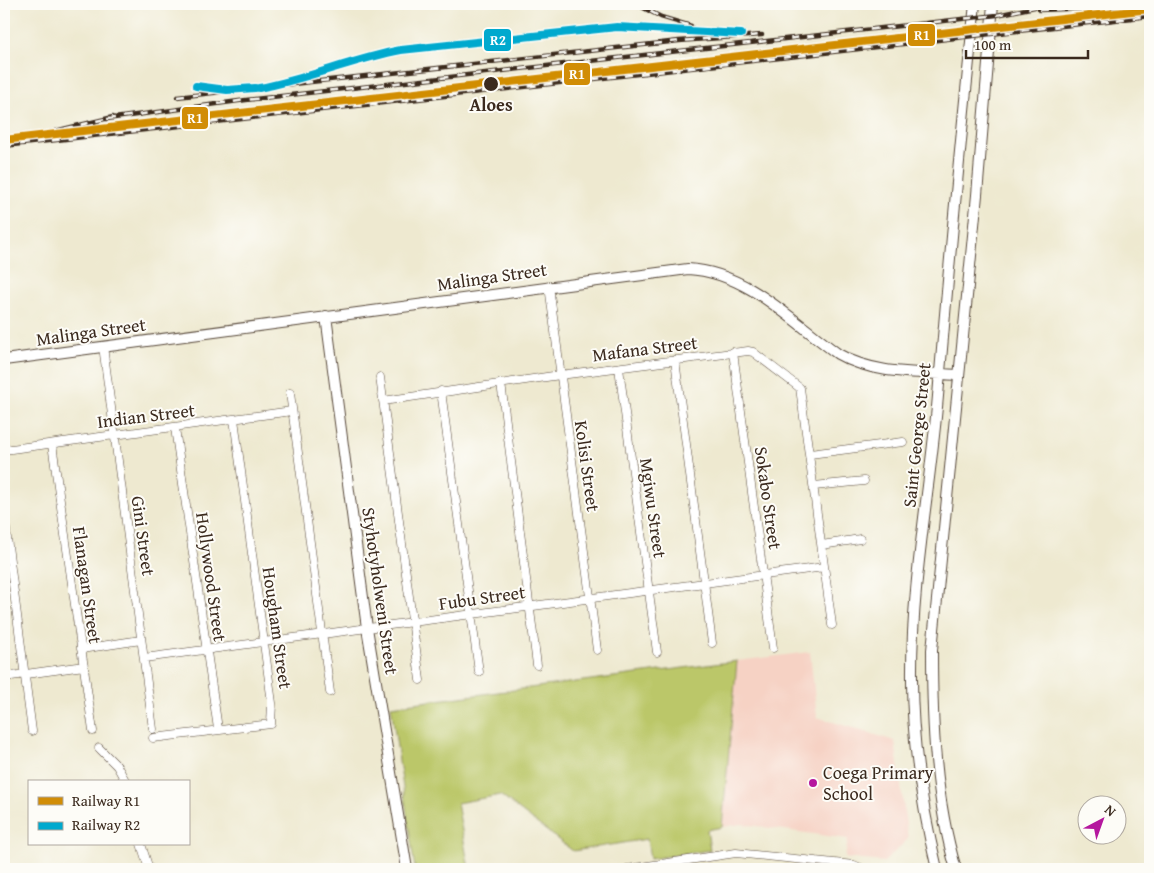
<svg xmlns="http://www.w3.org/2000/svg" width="1154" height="873" font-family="'Gentium Book Plus',serif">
<rect width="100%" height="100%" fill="#fdfcf7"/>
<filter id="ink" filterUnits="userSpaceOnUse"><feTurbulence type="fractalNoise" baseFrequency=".02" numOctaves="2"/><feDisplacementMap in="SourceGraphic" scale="10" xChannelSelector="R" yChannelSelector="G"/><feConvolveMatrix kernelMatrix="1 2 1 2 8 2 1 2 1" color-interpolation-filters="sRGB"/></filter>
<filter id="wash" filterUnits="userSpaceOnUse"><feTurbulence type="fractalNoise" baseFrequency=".0096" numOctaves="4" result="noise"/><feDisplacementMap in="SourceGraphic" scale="20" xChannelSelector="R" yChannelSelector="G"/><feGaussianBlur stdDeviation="1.12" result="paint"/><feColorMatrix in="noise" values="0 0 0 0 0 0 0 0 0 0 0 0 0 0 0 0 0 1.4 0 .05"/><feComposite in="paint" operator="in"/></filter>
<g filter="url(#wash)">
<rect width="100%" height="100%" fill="#eee9d0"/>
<!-- built -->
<path fill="#f6d2c4" d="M810,652L817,717L895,741L908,839L884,862L845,858L848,839L742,824L722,827L737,661Z"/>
<!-- green -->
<path fill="#bbc769" stroke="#7b7844" d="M737,661L722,827L707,830L710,850L650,859L647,839L573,851L500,795L457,803L469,869H415L391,706Z"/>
</g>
<g filter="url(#ink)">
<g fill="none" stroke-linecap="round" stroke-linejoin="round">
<!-- street casing -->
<g stroke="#564739" stroke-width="9">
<path id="street" d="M549,286L597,650
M103,346L153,729
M733,352L773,648
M675,360L712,643
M619,368L657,652
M380,377L420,680
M501,383L537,665
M441,391L479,672
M290,393L330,692
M383,401L560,375L748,351L753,352L800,388L832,625
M175,428L218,729
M52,444L93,731
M4,450L292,411
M810,454L903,442
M814,486L864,481
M4,515L32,731
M822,545L860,539
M81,649L141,640
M144,658L824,567
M4,677L84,666
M153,738L271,724L272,703L234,419
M99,748L117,766L126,782
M141,844L149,869
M627,869L736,853L854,865L863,869"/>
</g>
<!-- secondary casing -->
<g stroke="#564739" stroke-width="12">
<path id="secondary" d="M326,316L367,628L407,869
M4,360L688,269C747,272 792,321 838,354C874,375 919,372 959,375
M937,869C922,807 912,743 912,679C911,584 930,490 938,396C949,265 961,134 975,4
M956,869C935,799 932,723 932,650L977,195L993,4"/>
</g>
<!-- street -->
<use href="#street" stroke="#fff" stroke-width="8"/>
<!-- secondary -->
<use href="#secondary" stroke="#fff" stroke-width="10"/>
<!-- rail casing -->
<g stroke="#3b2a1e" stroke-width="4.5">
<path id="rail" d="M636,4L661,17L691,26
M1039,10L1150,6
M303,78L368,58L401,50L617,27L715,32
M196,86L216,89
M177,97L679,41L762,35
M107,119L246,100L997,15L1049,4
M34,136L113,117
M4,146L1150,16"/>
</g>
<!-- rail -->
<use href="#rail" stroke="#fdfcf7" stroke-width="2.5" stroke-dasharray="8" stroke-linecap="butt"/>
<!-- rail-1 casing -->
<g stroke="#fdfcf7" stroke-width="11">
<path id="rail-1" d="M4,140L1150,9"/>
</g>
<!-- rail-2 casing -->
<g stroke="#fdfcf7" stroke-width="11">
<path id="rail-2" d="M196,86L227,90L255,88
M259,88C308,79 353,59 401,50L617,27L741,34"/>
</g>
<!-- rail-1 -->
<use href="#rail-1" stroke="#d18d06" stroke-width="8"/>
<!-- rail-2 -->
<use href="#rail-2" stroke="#00a9ce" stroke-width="8"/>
</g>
</g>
<!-- markers -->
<circle fill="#3b2a1e" stroke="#fdfcf7" stroke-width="2" cx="491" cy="84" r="8"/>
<circle fill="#b5179e" stroke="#fdfcf7" stroke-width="2" cx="813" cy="783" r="5"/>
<g text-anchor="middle" stroke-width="4" stroke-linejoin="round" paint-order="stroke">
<!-- stop labels -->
<g font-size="18" font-weight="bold" fill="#3b2a1e" stroke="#fdfcf7">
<text x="491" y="111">Aloes</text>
</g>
<!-- street labels -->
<g font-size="18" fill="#3b2a1e" stroke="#fdfcf7">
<text transform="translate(492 277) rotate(-8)" y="6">Malinga Street</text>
<text transform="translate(91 332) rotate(-8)" y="6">Malinga Street</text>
<text transform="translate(645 349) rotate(-7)" y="6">Mafana Street</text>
<text transform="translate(146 416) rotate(-7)" y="6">Indian Street</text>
<text transform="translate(917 435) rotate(-84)" y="6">Saint George Street</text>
<text transform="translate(587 466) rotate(82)" y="6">Kolisi Street</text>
<text transform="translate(768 498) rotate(82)" y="6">Sokabo Street</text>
<text transform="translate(653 508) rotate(82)" y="6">Mgiwu Street</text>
<text transform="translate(143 536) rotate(82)" y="6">Gini Street</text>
<text transform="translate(211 577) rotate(82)" y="6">Hollywood Street</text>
<text transform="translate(87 585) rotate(82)" y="6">Flanagan Street</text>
<text transform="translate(380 591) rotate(82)" y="6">Styhotyholweni Street</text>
<text transform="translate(482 598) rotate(-8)" y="6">Fubu Street</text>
<text transform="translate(277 628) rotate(82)" y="6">Hougham Street</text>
</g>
<!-- poi labels -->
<g font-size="18" fill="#3b2a1e" stroke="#fdfcf7" text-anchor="start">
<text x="823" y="779">Coega Primary<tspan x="823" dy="21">School</tspan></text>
</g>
</g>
<g stroke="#fdfcf7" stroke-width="2">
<rect x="907" y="23" width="29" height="24" rx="5" fill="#d18d06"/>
<rect x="483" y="28" width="29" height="24" rx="5" fill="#00a9ce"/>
<rect x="563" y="62" width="28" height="24" rx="5" fill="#d18d06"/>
<rect x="181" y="106" width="28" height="24" rx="5" fill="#d18d06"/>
</g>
<g font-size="14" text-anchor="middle" font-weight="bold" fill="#fff">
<text x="922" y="40">R1</text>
<text x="498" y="45">R2</text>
<text x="577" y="79">R1</text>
<text x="195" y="123">R1</text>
</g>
<!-- margin -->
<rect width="1154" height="873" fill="none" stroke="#fdfcf7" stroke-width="20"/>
<!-- legend -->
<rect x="28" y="780" width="162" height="65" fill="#fdfcf7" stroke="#afa8a0"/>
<rect x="38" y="797" width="25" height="8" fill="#d18d06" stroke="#afa8a0"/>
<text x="72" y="806" font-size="15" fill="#3b2a1e">Railway R1</text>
<rect x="38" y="822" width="25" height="8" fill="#00a9ce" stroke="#afa8a0"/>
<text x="72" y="830" font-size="15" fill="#3b2a1e">Railway R2</text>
<!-- north arrow -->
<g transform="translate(1102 820) rotate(41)"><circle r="24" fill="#fdfcf7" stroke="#afa8a0"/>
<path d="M0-4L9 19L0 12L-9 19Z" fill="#b5179e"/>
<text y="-8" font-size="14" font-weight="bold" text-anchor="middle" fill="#3b2a1e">N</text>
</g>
<!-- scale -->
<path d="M966 50v8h122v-8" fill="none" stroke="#3b2a1e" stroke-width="2.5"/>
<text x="974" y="50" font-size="15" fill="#3b2a1e" stroke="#fdfcf7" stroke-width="4" paint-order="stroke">100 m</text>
</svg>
